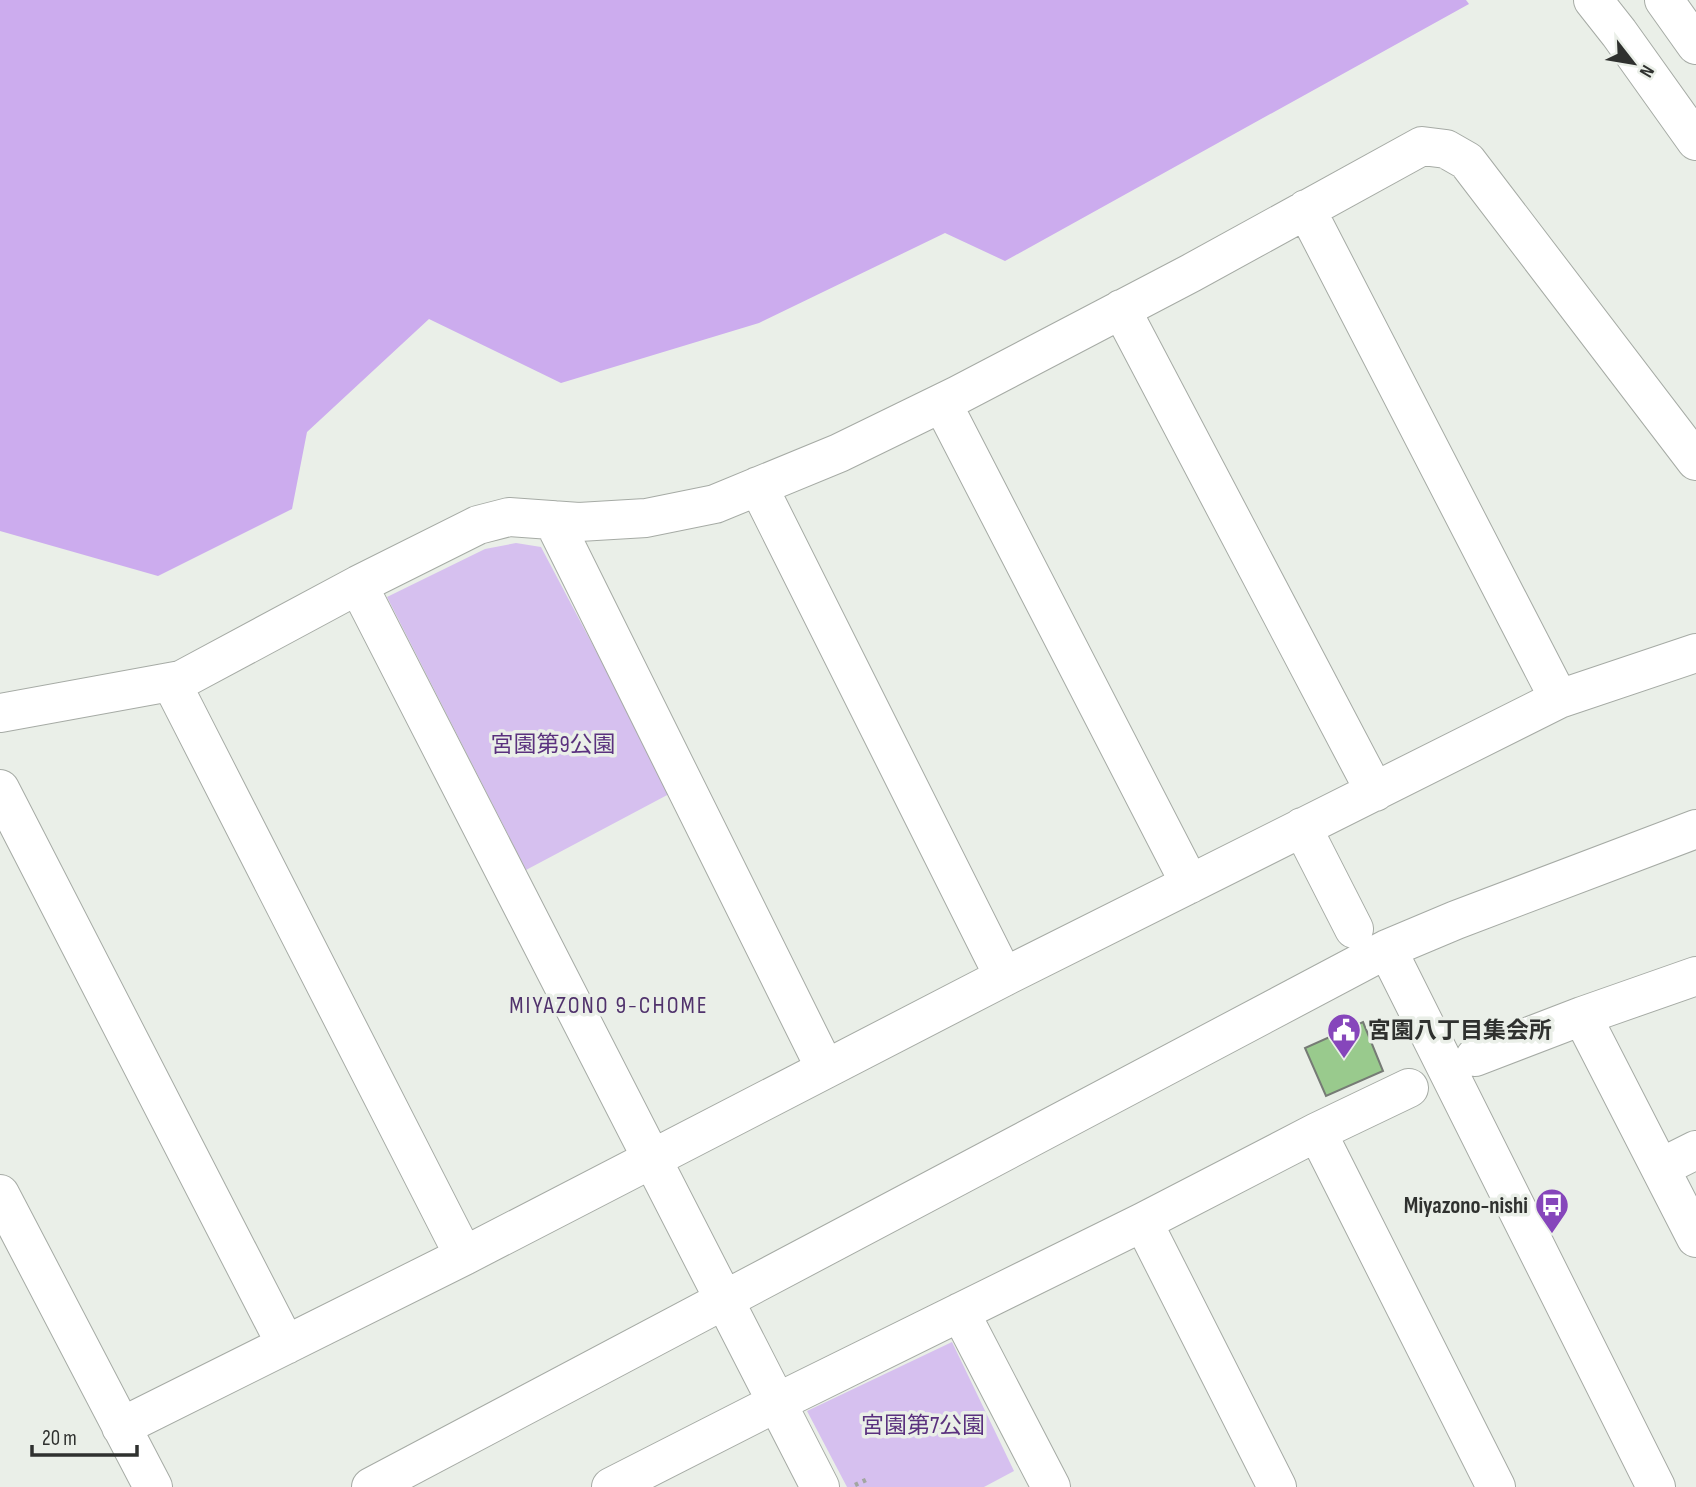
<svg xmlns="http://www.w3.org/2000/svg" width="1696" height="1487" font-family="'Sofia Sans Condensed','Noto Sans JP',sans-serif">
<rect width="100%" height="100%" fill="#eaefe8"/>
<!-- green -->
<path fill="#d6c0ef" d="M516,543L541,547L671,793L526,870L387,597L485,549Z
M952,1342L1014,1471L984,1487H847L807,1411Z"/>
<!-- forest -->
<path fill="#ccacee" d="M0,0H1466L1469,4L1005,261L945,233L759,323L561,383L429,319L307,432L292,509L158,576L0,531Z"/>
<!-- building -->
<path fill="#99ca8d" stroke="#767b75" stroke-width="2" d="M1363,1022L1383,1071L1326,1096L1305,1048Z"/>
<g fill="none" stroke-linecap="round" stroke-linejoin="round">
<!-- minor casing -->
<g stroke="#a6aba5" stroke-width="40">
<path id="minor" d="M1306,209L1559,699
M1121,309L1375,792
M942,403L1190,884
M758,486L1004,977
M553,520L825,1068
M358,585L820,1487
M171,682L464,1256
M0,713L181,680L358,585L478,525L509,517L579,522L646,518L715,504L839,453L958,395L1191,273L1422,146L1446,149L1467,161L1696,461
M0,789L286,1345
M1302,827L1354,929
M1387,949L1656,1487
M1582,1016L1696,1238
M1475,1057L1582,1016L1696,976
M1317,1132L1496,1487
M1660,1168L1696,1150
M0,1194L153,1487
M1143,1222L1277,1487
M960,1312L1051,1487
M121,1427L464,1256L1004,977L1559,699L1696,653
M371,1487L1387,949L1456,920L1696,829
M611,1487L778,1402L1143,1222L1317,1132L1409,1088"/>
</g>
<!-- highway casing -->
<g stroke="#a6aba5" stroke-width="40">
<path id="highway" d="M1593,0L1619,33L1696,141
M1664,0L1696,45"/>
</g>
<!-- path -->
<path stroke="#a2a6a1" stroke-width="4.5" stroke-dasharray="3.5 5" stroke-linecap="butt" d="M855,1485L870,1478"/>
<!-- minor -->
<use href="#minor" stroke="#fff" stroke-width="38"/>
<!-- highway -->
<use href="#highway" stroke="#fff" stroke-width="38"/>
</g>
<!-- icons -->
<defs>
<g id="civic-pin" transform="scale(1.75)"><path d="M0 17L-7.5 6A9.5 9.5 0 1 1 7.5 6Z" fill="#8646bb" stroke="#eaefe8"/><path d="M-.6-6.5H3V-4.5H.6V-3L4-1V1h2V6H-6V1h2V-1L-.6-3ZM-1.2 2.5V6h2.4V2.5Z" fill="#fff"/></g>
<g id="bus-pin" transform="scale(1.75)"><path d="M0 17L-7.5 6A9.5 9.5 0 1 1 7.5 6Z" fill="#8646bb" stroke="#eaefe8"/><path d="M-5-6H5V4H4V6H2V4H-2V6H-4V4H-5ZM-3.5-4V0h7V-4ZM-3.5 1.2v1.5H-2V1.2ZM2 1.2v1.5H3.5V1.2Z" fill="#fff"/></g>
</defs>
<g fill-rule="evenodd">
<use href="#civic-pin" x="1344" y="1030"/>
<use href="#bus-pin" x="1552" y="1205"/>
</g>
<g text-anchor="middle" stroke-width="7" stroke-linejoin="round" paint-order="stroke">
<!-- park labels -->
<g font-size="23" fill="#5a317e" stroke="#eaefe8">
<text x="553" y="752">宮園第9公園</text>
<text x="923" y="1433">宮園第7公園</text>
</g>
<!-- poi labels -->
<g font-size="23" font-weight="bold" fill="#2f312f" stroke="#eaefe8" text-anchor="start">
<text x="1368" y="1038">宮園八丁目集会所</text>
<text x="1528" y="1213" text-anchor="end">Miyazono-nishi</text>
</g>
<!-- neighbourhood labels -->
<g font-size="24" letter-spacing="2" fill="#50326c" stroke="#eaefe8">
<text x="609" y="1013">MIYAZONO 9-CHOME</text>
</g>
</g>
<!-- north arrow -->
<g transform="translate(1633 63) rotate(121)" stroke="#eaefe8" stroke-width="5" paint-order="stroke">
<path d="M0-5L12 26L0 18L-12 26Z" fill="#2f312f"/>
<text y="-10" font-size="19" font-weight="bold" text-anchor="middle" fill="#2f312f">N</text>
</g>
<!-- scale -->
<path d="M32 1445v10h105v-10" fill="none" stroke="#2f312f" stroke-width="3.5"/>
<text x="42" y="1445" font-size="21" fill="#2f312f" stroke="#eaefe8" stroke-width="5" paint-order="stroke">20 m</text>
</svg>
